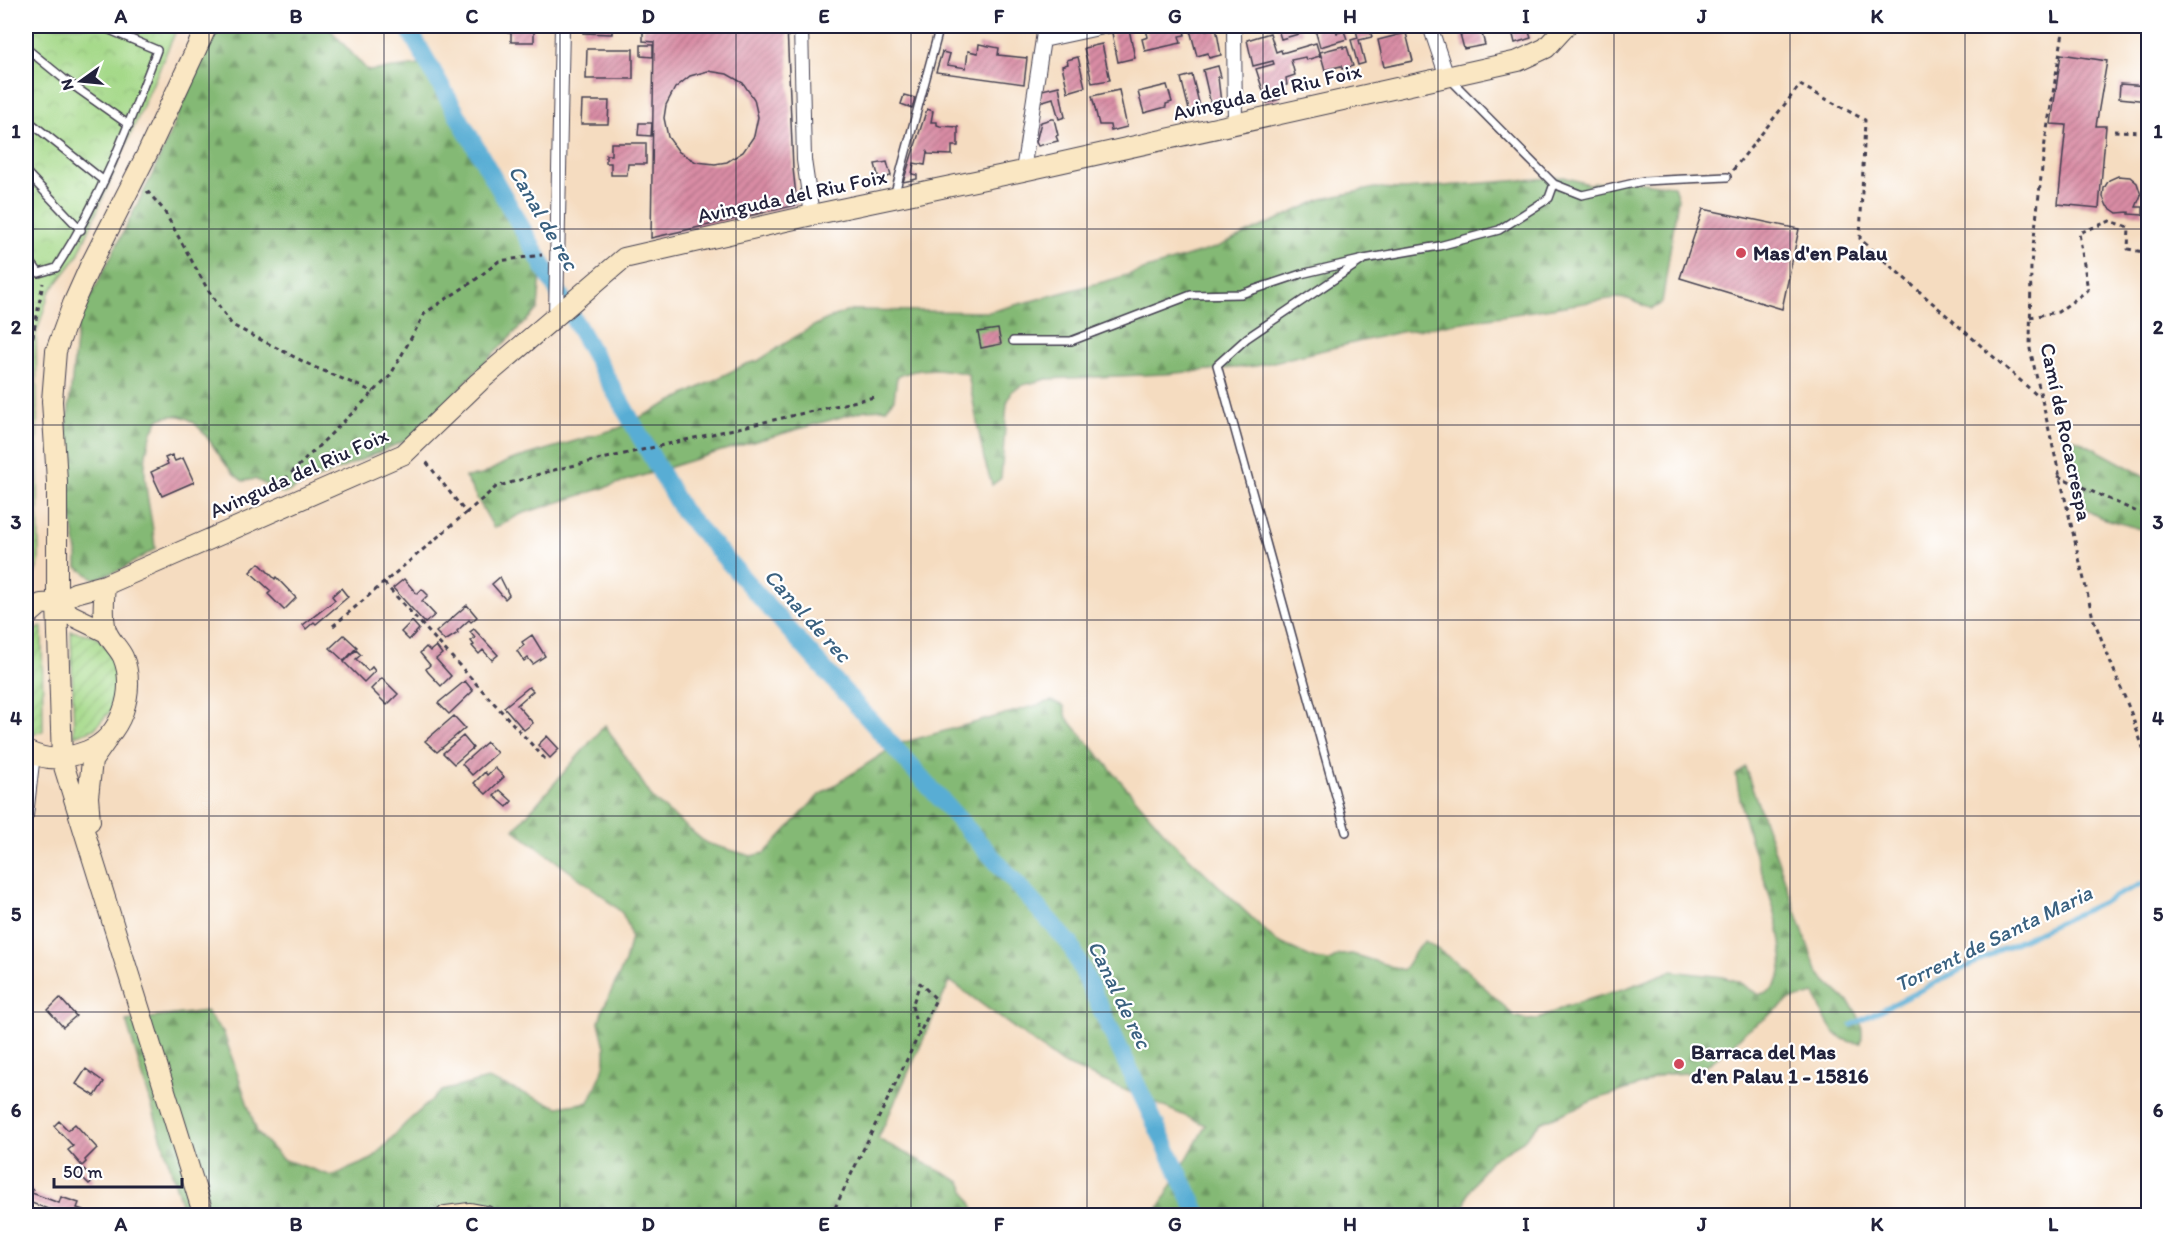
<svg xmlns="http://www.w3.org/2000/svg" width="2174" height="1241" font-family="Itim,sans-serif">
<defs>
<pattern id="forest-firs" width="22" height="20" patternUnits="userSpaceOnUse" patternTransform="scale(1.5)"><rect width="22" height="20" fill="#84b975"/><path d="M5 1l3.5 6h-7zM16 11l3.5 6h-7z" fill="#6c9661"/></pattern>
<pattern id="park-crowns" width="20" height="18" patternUnits="userSpaceOnUse" patternTransform="scale(1.5)"><rect width="20" height="18" fill="#a5d989"/><path d="M2 6a3 3 0 1 1 6 0M12 15a3 3 0 1 1 6 0" fill="none" stroke="#8eba77"/></pattern>
<pattern id="garden-furrows" width="10" height="10" patternUnits="userSpaceOnUse" patternTransform="scale(1.5)"><rect width="10" height="10" fill="#a5d989"/><path d="M-1 1l2-2M0 10L10 0M9 11l2-2" fill="none" stroke="#8eba77"/></pattern>
<pattern id="building-hatch" width="6" height="6" patternUnits="userSpaceOnUse" patternTransform="scale(1.5)"><rect width="6" height="6" fill="#d98ca4"/><path d="M-1 1l2-2M0 6l6-6M5 7l2-2" fill="none" stroke="#b07287"/></pattern>
</defs>
<rect width="100%" height="100%" fill="#fff"/>
<filter id="ink" filterUnits="userSpaceOnUse"><feTurbulence type="fractalNoise" baseFrequency=".0167" numOctaves="2"/><feDisplacementMap in="SourceGraphic" scale="12" xChannelSelector="R" yChannelSelector="G"/><feConvolveMatrix kernelMatrix="1 2 1 2 8 2 1 2 1" color-interpolation-filters="sRGB"/></filter>
<filter id="wash" filterUnits="userSpaceOnUse"><feTurbulence type="fractalNoise" baseFrequency=".008" numOctaves="4" result="noise"/><feDisplacementMap in="SourceGraphic" scale="24" xChannelSelector="R" yChannelSelector="G"/><feGaussianBlur stdDeviation="1.35" result="paint"/><feColorMatrix in="noise" values="0 0 0 0 0 0 0 0 0 0 0 0 0 0 0 0 0 1.4 0 .05"/><feComposite in="paint" operator="in"/></filter>
<g filter="url(#wash)">
<rect width="100%" height="100%" fill="#f5dcc0"/>
<!-- forest -->
<path fill="url(#forest-firs)" stroke="#536e58" stroke-width="1.5" d="M216,26H327L368,71L429,64L543,249L538,309L409,439L283,494L255,479L243,481C212,462 203,399 158,420C132,467 152,501 155,549L122,569L95,579L77,567V553L63,464L78,322L153,173Z
M1564,177L1588,184L1627,180L1674,186L1678,198L1662,303L1652,309L1628,299L1615,298L1400,332L1256,366L1165,374L1047,379L1023,385L1012,391L1007,403L1001,478L992,485L984,459L968,374C944,368 918,366 897,377L894,399L886,409L866,410L721,451L521,514L494,528L465,477L482,475L508,461L619,428L746,364L758,361C788,342 818,319 853,310L989,312L1114,279L1215,248L1322,199L1375,188L1404,189Z
M2069,437L2080,441L2148,478V531L2099,517L2088,511L2075,481L2067,451Z
M1052,701L1064,706L1067,718L1170,839L1276,941L1315,959L1329,961L1340,955L1352,954L1403,970C1413,959 1412,951 1425,941L1466,969L1514,1016L1527,1020L1539,1019L1564,1007L1629,987L1671,971L1723,977L1737,981L1759,995C1763,993 1768,992 1772,989C1801,962 1760,871 1750,839C1744,818 1739,797 1736,775L1745,767L1817,971C1836,997 1868,1005 1861,1043C1831,1043 1825,1018 1815,994L1789,1000L1766,1018L1747,1030L1729,1049L1703,1068L1691,1073L1666,1074L1654,1078L1644,1084L1597,1099L1540,1123L1523,1141L1491,1160L1481,1172L1467,1196L1463,1215H1155L1206,1125L1062,1063L950,981L878,1139L961,1182L977,1215L185,1216L126,1021L206,1011L224,1034L257,1132L282,1159L332,1176L372,1159L406,1123L442,1091L488,1079L558,1107L589,1102L602,1073L605,1061V1047L599,1022L603,1009L625,962L631,937L628,925L622,913L603,896L514,830L605,725L653,799L706,843L751,856L765,853L819,795L898,744Z"/>
<!-- park -->
<path fill="url(#park-crowns)" stroke="#647e62" stroke-width="1.5" d="M26,26H178L77,257L49,293L36,335L39,562L26,596Z"/>
<!-- garden -->
<path fill="url(#garden-furrows)" stroke="#647e62" stroke-width="1.5" d="M42,627L43,731L33,734L26,731V634Z
M71,631L96,636L115,658L121,685L111,710L94,729L74,736Z"/>
<g fill="none" stroke-linecap="round" stroke-linejoin="round">
<!-- stream -->
<path stroke="#58add4" stroke-width="5" d="M1852,1025L2000,950L2148,881"/>
<!-- canal -->
<path stroke="#58add4" stroke-width="18" d="M407,26L682,510L1070,944L1199,1216"/>
</g>
<g id="blocks">
<!-- building -->
<path fill="url(#building-hatch)" fill-rule="evenodd" d="M508,26H534V42H511V33H508Z
M583,26H612V34L583,33Z
M653,26H787L793,168L797,205L651,238L654,42L643,41V28H653ZM708,71L727,74L743,83L754,99L758,117L754,136L743,152L727,162L715,164L696,162L679,152L668,137L664,118L666,105L675,88L690,76Z
M1145,26H1183L1185,35L1179,36L1181,43L1145,51L1142,39L1148,37Z
M1189,26H1205L1206,30L1216,27L1221,55L1209,58L1208,53L1197,56Z
M1277,26H1299L1302,33L1281,39Z
M1314,26H1335L1337,33L1344,31L1347,39L1320,47Z
M1369,26L1372,37L1359,40L1365,63L1358,65L1351,40L1358,38L1356,30Z
M1458,26H1480L1485,45L1464,49Z
M1515,26H1527L1531,38L1515,43L1511,27Z
M1129,29L1135,58L1118,62L1112,33Z
M1270,33L1276,52L1281,50L1282,53L1316,43L1320,56L1306,60L1305,57L1291,60L1295,75L1286,78L1287,85L1281,86L1282,94L1280,95V99L1267,103L1256,69L1274,64L1273,61L1253,66L1247,40Z
M1406,33L1413,61L1384,67L1378,40Z
M979,44L999,48L998,55L1027,58L1024,84L936,72L942,52L950,54L947,65L966,68L968,51L978,53Z
M1102,44L1110,80L1092,83L1084,48Z
M641,45H653V57L641,56Z
M1343,46V48L1347,47L1353,66L1342,69L1341,66L1325,70L1320,52Z
M587,49H633V79H586Z
M2061,54L2107,61L2096,126H2106L2099,208L2058,204L2066,125L2051,124Z
M1078,57L1085,87L1068,92L1062,66L1068,64L1067,60Z
M1218,66L1221,77H1218L1221,103L1211,105L1203,70Z
M1192,75L1201,111L1190,114L1181,78Z
M2120,84L2148,86V101L2119,98Z
M1167,85L1172,102L1166,104V107L1144,113L1138,92Z
M1059,86L1065,117L1059,119L1053,98L1040,102L1042,90Z
M1119,90L1127,127L1111,131L1110,125H1099L1092,96Z
M904,95L915,98L912,108L901,104Z
M582,101H609L608,124H581Z
M927,109L933,111L931,122H937V125L940,126L958,127V146H952V155L928,154L927,152L925,165L914,163L912,174L917,175V179L903,182Z
M1051,119H1054L1058,135L1056,136L1058,141L1038,146L1036,142L1041,122Z
M639,123H652L651,136L638,135Z
M611,143H646V164H628L627,175H611V163H606V155H611Z
M887,162L891,176L879,179L875,164Z
M2118,176L2130,177L2137,183L2141,195L2136,207H2143V215L2129,214V212L2117,213L2107,206L2103,197L2104,188L2109,180Z
M1703,209L1799,229L1782,309L1680,278Z
M998,329L1001,344L981,348L978,332Z
M172,455L175,461L183,458L194,482L162,496L151,472L168,464L165,458Z
M259,563L275,579L276,577L296,598L284,610L268,594L271,591L250,572Z
M500,577L509,595L505,599L492,584Z
M404,579L417,594L422,589L428,595L422,601L435,615L425,623L393,588Z
M341,588L348,597L316,624L314,622L306,629L303,625L335,600L332,596Z
M467,605L477,617L471,622L469,620L457,631L458,633L445,641L436,632Z
M412,621L419,629L409,640L401,632Z
M474,629L498,655L492,660L483,650L479,654L472,646L474,645L471,641L475,638L470,632Z
M344,635L357,647L344,661L330,648Z
M532,635L545,656L533,664L528,658L524,661L517,651L524,645L522,642Z
M436,646L442,654L436,659L451,676L441,686L428,672L426,669L430,665L420,653L426,647L430,651Z
M356,650L361,655L356,659L368,671L372,667L375,671L364,682L344,662Z
M382,678L398,694L387,705L371,689Z
M465,681L473,691L449,714L438,703Z
M529,687L533,691L517,705L533,723L524,730L504,707Z
M454,716L465,728L437,752L425,741Z
M463,736L473,748L454,764L443,753Z
M547,736L559,749L550,758L538,745Z
M487,742L497,753L472,775L462,764Z
M495,768L504,777L486,794L474,783L485,772L487,775Z
M500,790L512,801L507,807L494,796Z
M60,998L76,1016L63,1027L48,1010Z
M86,1069L104,1082L95,1096L76,1084Z
M59,1121L68,1130L75,1124L97,1148L85,1160L86,1162L82,1166L68,1150L73,1146L54,1126Z
M84,1169L94,1180L89,1184L79,1174Z
M26,1187L33,1190L32,1193L59,1203L61,1197L79,1203L77,1208L83,1210L81,1213L88,1216H67L26,1201Z"/>
</g>
</g>
<g filter="url(#ink)">
<use href="#blocks" fill-opacity="0" stroke="#423e4f" stroke-width="1.5"/>
<g fill="none" stroke-linecap="round" stroke-linejoin="round">
<!-- lane casing -->
<g stroke="#423e4f" stroke-width="10">
<path id="lane" d="M26,48L64,79L129,125
M1450,79L1554,184L1582,195L1643,181L1727,177
M26,119L104,181
M26,172L81,230
M894,196L940,26
M26,256L39,273L56,268C101,199 128,127 157,50L100,26
M1013,341H1071L1191,295L1241,294L1301,274L1364,259L1439,246L1499,230L1549,198L1554,184
M1346,832L1217,365L1247,338L1364,259"/>
</g>
<!-- street casing -->
<g stroke="#423e4f" stroke-width="16">
<path id="street" d="M801,26L804,160L812,215
M1234,26L1235,124
M1430,26L1447,77
M1043,40L1108,26
M1023,171L1045,26
M556,315L562,26
M26,815L33,754"/>
</g>
<!-- secondary casing -->
<g stroke="#423e4f" stroke-width="22">
<path id="secondary" d="M57,603L71,615L106,632
M26,617L41,604L57,603L75,593L105,585L404,454L479,382L624,258L812,215L1023,171L1518,61L1546,48L1566,26
M26,751C51,762 62,760 87,751C121,738 137,690 123,657C119,648 109,640 106,630C102,615 104,600 105,585
M90,821L88,797L92,761L106,741
M204,1216L62,760L57,603V481L52,401L56,351L73,304L90,266L148,152L207,26
M446,1216L470,1213L486,1216"/>
</g>
<!-- path -->
<path stroke="#423e4f" stroke-width="3" stroke-dasharray="4.5 4.5" stroke-linecap="butt" d="M2064,26L2045,142L2031,264L2030,349L2093,618L2131,713L2148,762
M2114,131L2148,132
M1733,170L1800,85L1865,120L1860,239L2039,397
M147,191L163,209L208,290L232,325L314,367L374,392
M2030,317L2058,312L2088,290L2079,233L2110,221L2129,227L2128,249L2148,253
M2058,476L2148,517
M272,492L390,376L425,313L475,280L499,261L542,255
M26,499L28,466V362L43,283
M466,513L496,487L550,471L874,397
M384,583L545,759
M333,626L466,513L424,459
M831,1216L913,1047L936,999L920,983L912,1006L919,1035"/>
<!-- lane -->
<use href="#lane" stroke="#fff" stroke-width="7"/>
<!-- street -->
<use href="#street" stroke="#fff" stroke-width="14"/>
<!-- secondary -->
<use href="#secondary" stroke="#fae7c3" stroke-width="20"/>
</g>
</g>
<!-- grid -->
<path fill="none" stroke="#22223b" stroke-width="1.5" stroke-opacity="0.55" d="M209,26V1216M384,26V1216M560,26V1216M736,26V1216M911,26V1216M1087,26V1216M1263,26V1216M1438,26V1216M1614,26V1216M1790,26V1216M1965,26V1216M26,229H2148M26,425H2148M26,620H2148M26,816H2148M26,1012H2148"/>
<!-- markers -->
<g fill="#d1495b" stroke="#fff" stroke-width="2">
<circle cx="1741" cy="253" r="6"/>
<circle cx="1679" cy="1064" r="6"/>
</g>
<g text-anchor="middle" stroke-width="4.5" stroke-linejoin="round" paint-order="stroke">
<!-- street labels -->
<g font-size="21" fill="#22223b" stroke="#fff">
<text transform="translate(1267 92) rotate(-13)" y="7">Avinguda del Riu Foix</text>
<text transform="translate(792 196) rotate(-12)" y="7">Avinguda del Riu Foix</text>
<text transform="translate(2066 432) rotate(78)" y="7">Camí de Rocacrespa</text>
<text transform="translate(299 473) rotate(-24)" y="7">Avinguda del Riu Foix</text>
</g>
<!-- poi labels -->
<g font-size="21" font-weight="bold" fill="#22223b" stroke="#fff" text-anchor="start">
<text x="1753" y="260">Mas d'en Palau</text>
<text x="1691" y="1059">Barraca del Mas<tspan x="1691" dy="24">d'en Palau 1 - 15816</tspan></text>
</g>
<!-- water labels -->
<g font-size="22" font-style="italic" fill="#3a6180" stroke="#fff">
<text transform="translate(544 217) rotate(60)" y="8">Canal de rec</text>
<text transform="translate(808 615) rotate(48)" y="8">Canal de rec</text>
<text transform="translate(1993 938) rotate(-26)" y="8">Torrent de Santa Maria</text>
<text transform="translate(1120 994) rotate(64)" y="8">Canal de rec</text>
</g>
</g>
<!-- margin -->
<rect width="2174" height="1241" fill="none" stroke="#fff" stroke-width="66"/>
<!-- north arrow -->
<g transform="translate(81 81) rotate(255)" stroke="#ffffff" stroke-width="4.5" paint-order="stroke">
<path d="M0-4.5L10 22L0 15L-10 22Z" fill="#22223b"/>
<text y="-9" font-size="16" font-weight="bold" text-anchor="middle" fill="#22223b">N</text>
</g>
<!-- scale -->
<path d="M54 1178v9h128v-9" fill="none" stroke="#22223b" stroke-width="3"/>
<text x="63" y="1178" font-size="18" fill="#22223b" stroke="#ffffff" stroke-width="4.5" paint-order="stroke">50 m</text>
<rect x="33" y="33" width="2108" height="1175" fill="none" stroke="#22223b" stroke-width="2"/>
<g font-size="20" text-anchor="middle" font-weight="bold" fill="#22223b">
<text x="121" y="23">A</text>
<text x="296" y="23">B</text>
<text x="472" y="23">C</text>
<text x="648" y="23">D</text>
<text x="824" y="23">E</text>
<text x="999" y="23">F</text>
<text x="1175" y="23">G</text>
<text x="1350" y="23">H</text>
<text x="1526" y="23">I</text>
<text x="1702" y="23">J</text>
<text x="1877" y="23">K</text>
<text x="2053" y="23">L</text>
<text x="16" y="138">1</text>
<text x="2158" y="138">1</text>
<text x="16" y="334">2</text>
<text x="2158" y="334">2</text>
<text x="16" y="529">3</text>
<text x="2158" y="529">3</text>
<text x="16" y="725">4</text>
<text x="2158" y="725">4</text>
<text x="16" y="921">5</text>
<text x="2158" y="921">5</text>
<text x="16" y="1117">6</text>
<text x="2158" y="1117">6</text>
<text x="121" y="1231">A</text>
<text x="296" y="1231">B</text>
<text x="472" y="1231">C</text>
<text x="648" y="1231">D</text>
<text x="824" y="1231">E</text>
<text x="999" y="1231">F</text>
<text x="1175" y="1231">G</text>
<text x="1350" y="1231">H</text>
<text x="1526" y="1231">I</text>
<text x="1702" y="1231">J</text>
<text x="1877" y="1231">K</text>
<text x="2053" y="1231">L</text>
</g>
</svg>
